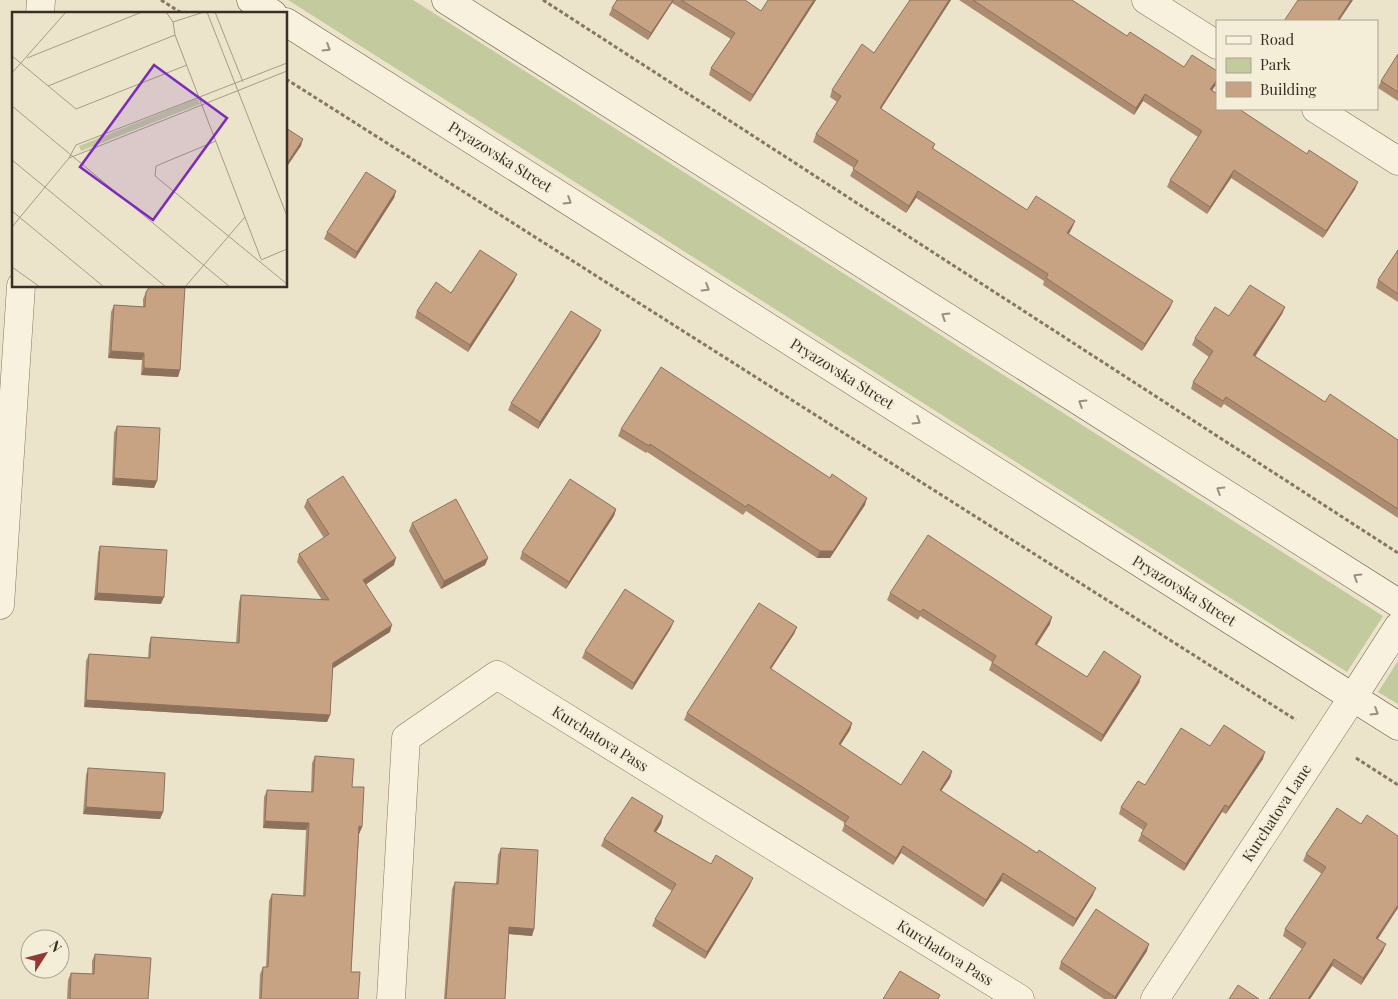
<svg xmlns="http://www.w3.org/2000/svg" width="1398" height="999" font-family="'Playfair Display',serif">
<rect width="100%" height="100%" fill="#ece4ca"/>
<!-- green -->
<path fill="#c2ca9e" d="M288,0H413L1383,616L1347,672Z
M1398,661V704L1378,692Z"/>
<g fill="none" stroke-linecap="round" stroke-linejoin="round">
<!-- street casing -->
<g stroke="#88775f" stroke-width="29">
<path id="street" d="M1146,0L1217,45
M40,14L41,0
M1316,109L1398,161
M0,605L21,286
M391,999L406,738L497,675L1020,999
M1155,999L1353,697"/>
</g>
<!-- secondary casing -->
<g stroke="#6a5842" stroke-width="29">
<path id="secondary" d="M251,0L273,14
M446,0L1398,603
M286,22L1398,726
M1353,697L1398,627"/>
</g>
<!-- path -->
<path stroke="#88775f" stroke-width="3" stroke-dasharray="4 2.5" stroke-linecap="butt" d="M161,0L183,14
M543,0L1398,553
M286,79L1296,720
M1356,758L1398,785"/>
<!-- street -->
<use href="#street" stroke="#f7f1dd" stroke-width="28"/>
<!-- secondary -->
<use href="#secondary" stroke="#f7f1dd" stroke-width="28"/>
</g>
<!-- wall -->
<path fill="#ac8c71" d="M617,0H745L761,11L816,0L750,102L709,75L711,68L731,39L672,3L648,40L609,15L612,8Z
M910,0H951L881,109L935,144L933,149L1027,210L1075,221L1072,228L1069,234L1170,308L1142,351L1043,285L1044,281L916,198L906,213L850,176L854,168L813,142L816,134L837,102L830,97L832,90L874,53Z
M959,0H1072L1127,36L1184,67L1217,83L1212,90L1355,189L1323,238L1231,178L1207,214L1167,187L1170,180L1198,137L1143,101L1134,115Z
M1398,54V101L1378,88L1381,81Z
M396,191L394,198L355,259L324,239L327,232Z
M1398,250V302L1376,288L1378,280Z
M514,281L468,352L415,318L417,311L451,293Z
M146,292L180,370L178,377L141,375L142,360L108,358L111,312L114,305L143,307V299Z
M1285,307L1282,314L1255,356L1325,402L1398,440V518L1224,404L1221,408L1191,389L1193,382L1209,357L1192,345L1195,338L1229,316Z
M601,330L598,337L538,429L508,410L511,403Z
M117,426L157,481L154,488L112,485L114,433Z
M621,429L865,505L830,558H817L746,511L743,515L647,452L646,453L618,436Z
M307,500L394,565L366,584L390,632L332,669L330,715L327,722L84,707L86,661L89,654L148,658L149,644L151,637L236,643L239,602L241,595L322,600L297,562L299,554L324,538L304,507Z
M616,509L614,516L566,589L520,559L522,552Z
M412,523L488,558L485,565L441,589L409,531Z
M100,546L161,604L94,600L98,553Z
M890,593L1050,624L1037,645L1087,677L1141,676L1139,683L1101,742L989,670L992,662L920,616L918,620L887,600Z
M797,627L794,634L771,669L852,723L850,730L840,745L901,785L952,771L950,778L941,791L1093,895L1073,927L1001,881L983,907L901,853L893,865L842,831L845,823L684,720L687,713Z
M671,628L632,690L582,658L585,651Z
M1210,746L1263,759L1226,814L1222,812L1184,871L1138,841L1143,830L1119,814L1121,807Z
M315,756L352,787L362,827L359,834L351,972L358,999H259L260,974L263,967H266L269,901L272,894L303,896L306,830L263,828L264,797L267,790L311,792L312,763Z
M88,768L163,812L160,819L83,814L86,775Z
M1337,808L1378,939L1383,951L1361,985L1332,966L1310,999H1269L1302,949L1283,936L1285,929L1322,874L1303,861L1306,854Z
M663,816L661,824L656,832L711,864L750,885L705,959L652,926L655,919L672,891L601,846L604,839Z
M501,848L534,929L532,936L509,934L505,999H444L452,889L455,882L496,884L498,855Z
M1147,951L1116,999H1104L1059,969L1061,962Z
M95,954L148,999H67L68,980L71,973L92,974V961Z"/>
<!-- shaded-wall -->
<path fill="#8c725c" d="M673,0H674L672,3L648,40L651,33Z
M814,0H816L750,102L753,95Z
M949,0H951L877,115L880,108Z
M1351,0H1353L1339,21H1337Z
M1217,80V83L1208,97L1210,89Z
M1145,94L1143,101L1134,115L1136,108Z
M303,139L301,146L286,168V165Z
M1234,170L1231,178L1207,214L1210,207Z
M1358,182L1355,189L1323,238L1326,231Z
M396,191L394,198L355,259L357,252Z
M918,191L916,198L906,213L909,206Z
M1075,221L1072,228L1065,240L1067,233Z
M517,274L514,281L468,352L470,345Z
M1173,301L1170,308L1142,351L1145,344Z
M1285,307L1282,314L1251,363L1253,355Z
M601,330L598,337L538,429L540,422Z
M111,351L144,353L142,360L108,358Z
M144,368L180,370L178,377L141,375Z
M114,478L157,481L154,488L112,485Z
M867,498L865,505L830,558H817L820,551Z
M616,509L614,516L566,589L569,582Z
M396,558L394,565L361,588L363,580Z
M488,558L485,565L441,589L444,581Z
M97,593L164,597L161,604L94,600Z
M1052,617L1050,624L1032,651L1035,644Z
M674,621L671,628L632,690L634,683Z
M392,625L390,632L330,670L333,663Z
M797,627L794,634L767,675L770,668Z
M1141,676L1139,683L1101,742L1103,735Z
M86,700L330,715L327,722L84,707Z
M852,723L850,730L836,752L839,744Z
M1265,752L1263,759L1226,814L1229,807Z
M952,771L950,778L937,797L940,790Z
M1225,805L1222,812L1184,871L1186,864Z
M86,807L163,812L160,819L83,814Z
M663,816L661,824L652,838L654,831Z
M265,821L309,823L306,830L263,828Z
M359,826L362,827L359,834H356Z
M903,846L901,853L893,865L896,858Z
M1003,873L1001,881L983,907L986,900Z
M753,878L750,885L705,959L707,952Z
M1096,888L1093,895L1073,927L1076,919Z
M1398,905V908L1374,945L1376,938Z
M509,927L534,929L532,936L507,934Z
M1149,944L1147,951L1116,999H1114Z
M1386,944L1383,951L1361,985L1363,978Z
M1334,959L1332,966L1310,999H1308Z"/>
<!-- building -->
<path fill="#c8a383" stroke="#8c725c" d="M617,0H673L651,33L612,8Z
M681,0H745L761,11L768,0H814L753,95L711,68L735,33Z
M910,0H949L880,108L935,144L932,148L1027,210L1036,196L1075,221L1067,233L1173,301L1145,344L1046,278L1048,274L918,191L909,206L853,169L858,161L816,134L841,96L832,90L862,44L874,53Z
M973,0H1072L1127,36L1130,32L1184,67L1192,55L1217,71V80L1210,89L1217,94V109H1239L1307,154L1309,150L1358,182L1326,231L1234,170L1210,207L1170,180L1202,131L1145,94L1136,108Z
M1298,0H1351L1337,21H1284Z
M1398,54V92L1381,81Z
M286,128L303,139L286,165Z
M366,172L396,191L357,252L327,232Z
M480,250L517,274L470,345L417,311L436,282L451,293Z
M1398,250V294L1378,280Z
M1250,285L1285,307L1253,355L1325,402L1330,394L1398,440V509L1226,397L1223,401L1193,382L1213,351L1195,338L1215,307L1229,316Z
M150,286H185L180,370L144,368V353L111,351L114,305L145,307L146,292Z
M571,311L601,330L540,422L511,403Z
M661,367L830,478L832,474L867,498L833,551H820L748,504L746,507L650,444L649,446L621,429Z
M117,426L160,428L157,481L114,478Z
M343,476L396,558L363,580L392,625L333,663L330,715L86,700L89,654L150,658L151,637L239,643L241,595L329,600L299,554L329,534L307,500Z
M570,479L616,509L569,582L522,552Z
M456,499L488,558L444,581L412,523Z
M928,535L1052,617L1035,644L1087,677L1104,651L1141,676L1103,735L992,663L996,656L923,609L920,612L890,593Z
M100,546L167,550L164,597L97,593Z
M625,589L674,621L634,683L585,651Z
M759,603L797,627L770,668L852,723L839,744L901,785L923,751L952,771L940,790L1037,853L1039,850L1096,888L1076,919L1003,873L986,900L903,846L896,858L844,824L849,817L687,713Z
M1224,725L1265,752L1229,807L1225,805L1186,864L1141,834L1147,824L1121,807L1138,781L1145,785L1181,728L1210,746Z
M315,756L354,759L352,787H364L362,827L359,826L351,972H360L358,999H261L263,967H268L272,894L305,896L309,823L265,821L267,790L313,792Z
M88,768L165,773L163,812L86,807Z
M632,797L663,816L654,831L711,864L716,855L753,878L707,952L655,919L676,884L604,839Z
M1337,808L1361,824L1367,815L1398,836V905L1376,938L1386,944L1363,978L1334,959L1308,999H1269L1306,943L1285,929L1326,867L1306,854Z
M501,848L538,850L534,929L509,927L505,999H446L455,882L498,884Z
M1096,909L1149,944L1115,997L1061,962Z
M95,954L151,958L148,999H70L71,973L94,974Z
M900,971L940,995L938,999H883Z
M1238,985L1259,999H1229Z"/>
<!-- one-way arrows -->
<defs><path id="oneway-chevron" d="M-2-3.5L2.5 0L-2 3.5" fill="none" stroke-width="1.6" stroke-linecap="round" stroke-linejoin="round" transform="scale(1.25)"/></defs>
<g stroke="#989080">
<use href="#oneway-chevron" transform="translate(327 48) rotate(32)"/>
<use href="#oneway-chevron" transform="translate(568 201) rotate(32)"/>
<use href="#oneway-chevron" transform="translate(706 288) rotate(32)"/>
<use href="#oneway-chevron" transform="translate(945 316) rotate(-148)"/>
<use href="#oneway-chevron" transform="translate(1082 403) rotate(-148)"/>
<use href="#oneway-chevron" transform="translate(917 421) rotate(32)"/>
<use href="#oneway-chevron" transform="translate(1220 490) rotate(-148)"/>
<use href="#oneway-chevron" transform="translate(1357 577) rotate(-148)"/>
<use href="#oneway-chevron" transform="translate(1375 712) rotate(32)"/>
</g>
<g text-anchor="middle" stroke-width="4" stroke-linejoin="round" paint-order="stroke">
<!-- street labels -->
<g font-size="15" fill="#392f22" stroke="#f4eed9">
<text transform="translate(500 157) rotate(32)" y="5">Pryazovska Street</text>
<text transform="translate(842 374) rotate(32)" y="5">Pryazovska Street</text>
<text transform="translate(1184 591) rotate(32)" y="5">Pryazovska Street</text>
<text transform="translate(600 739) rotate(32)" y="5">Kurchatova Pass</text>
<text transform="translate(1277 813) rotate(-57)" y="5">Kurchatova Lane</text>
<text transform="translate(945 953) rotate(32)" y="5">Kurchatova Pass</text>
</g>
</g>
<!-- overview -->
<g transform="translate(12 12)">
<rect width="275" height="275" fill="#ece4ca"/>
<path d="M186,86L188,92L69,139L67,134Z" fill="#c2ca9e"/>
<path fill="none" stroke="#a49c87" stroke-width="1" d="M154,0L161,10L163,23L249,247M195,0L275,204M203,0L231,70M161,10L192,0M0,44L64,97L175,53M15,46L130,0M0,61L54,0M36,74L163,23M0,94L218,275M204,129L144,154L143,164L275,272M64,133L275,51M57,146L275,59M0,148L154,275M0,199L92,275M0,215L57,146L64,133M249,248L275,237M0,255L28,275M173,275L233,205"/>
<path fill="#7b2cbf" fill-opacity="0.15" stroke="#7b2cbf" stroke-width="2.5" d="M142,53L215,106L141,208L68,155Z"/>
<rect width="275" height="275" fill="none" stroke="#392f22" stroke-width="2.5"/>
</g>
<!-- legend -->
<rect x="1216" y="20" width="162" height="90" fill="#f4eed9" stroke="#a9a290"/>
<rect x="1226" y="36" width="25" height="8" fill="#f7f1dd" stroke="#a9a290"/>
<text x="1260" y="45" font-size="15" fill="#392f22">Road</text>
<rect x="1226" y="58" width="25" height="15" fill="#c2ca9e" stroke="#a9a290"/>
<text x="1260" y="70" font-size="15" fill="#392f22">Park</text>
<rect x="1226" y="82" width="25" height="15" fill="#c8a383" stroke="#a9a290"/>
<text x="1260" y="95" font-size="15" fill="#392f22">Building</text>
<!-- north arrow -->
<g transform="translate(45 954) rotate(54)"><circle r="24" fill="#f4eed9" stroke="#a9a290"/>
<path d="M0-4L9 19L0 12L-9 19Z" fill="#933833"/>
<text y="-8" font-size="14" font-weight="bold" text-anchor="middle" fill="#392f22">N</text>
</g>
</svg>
